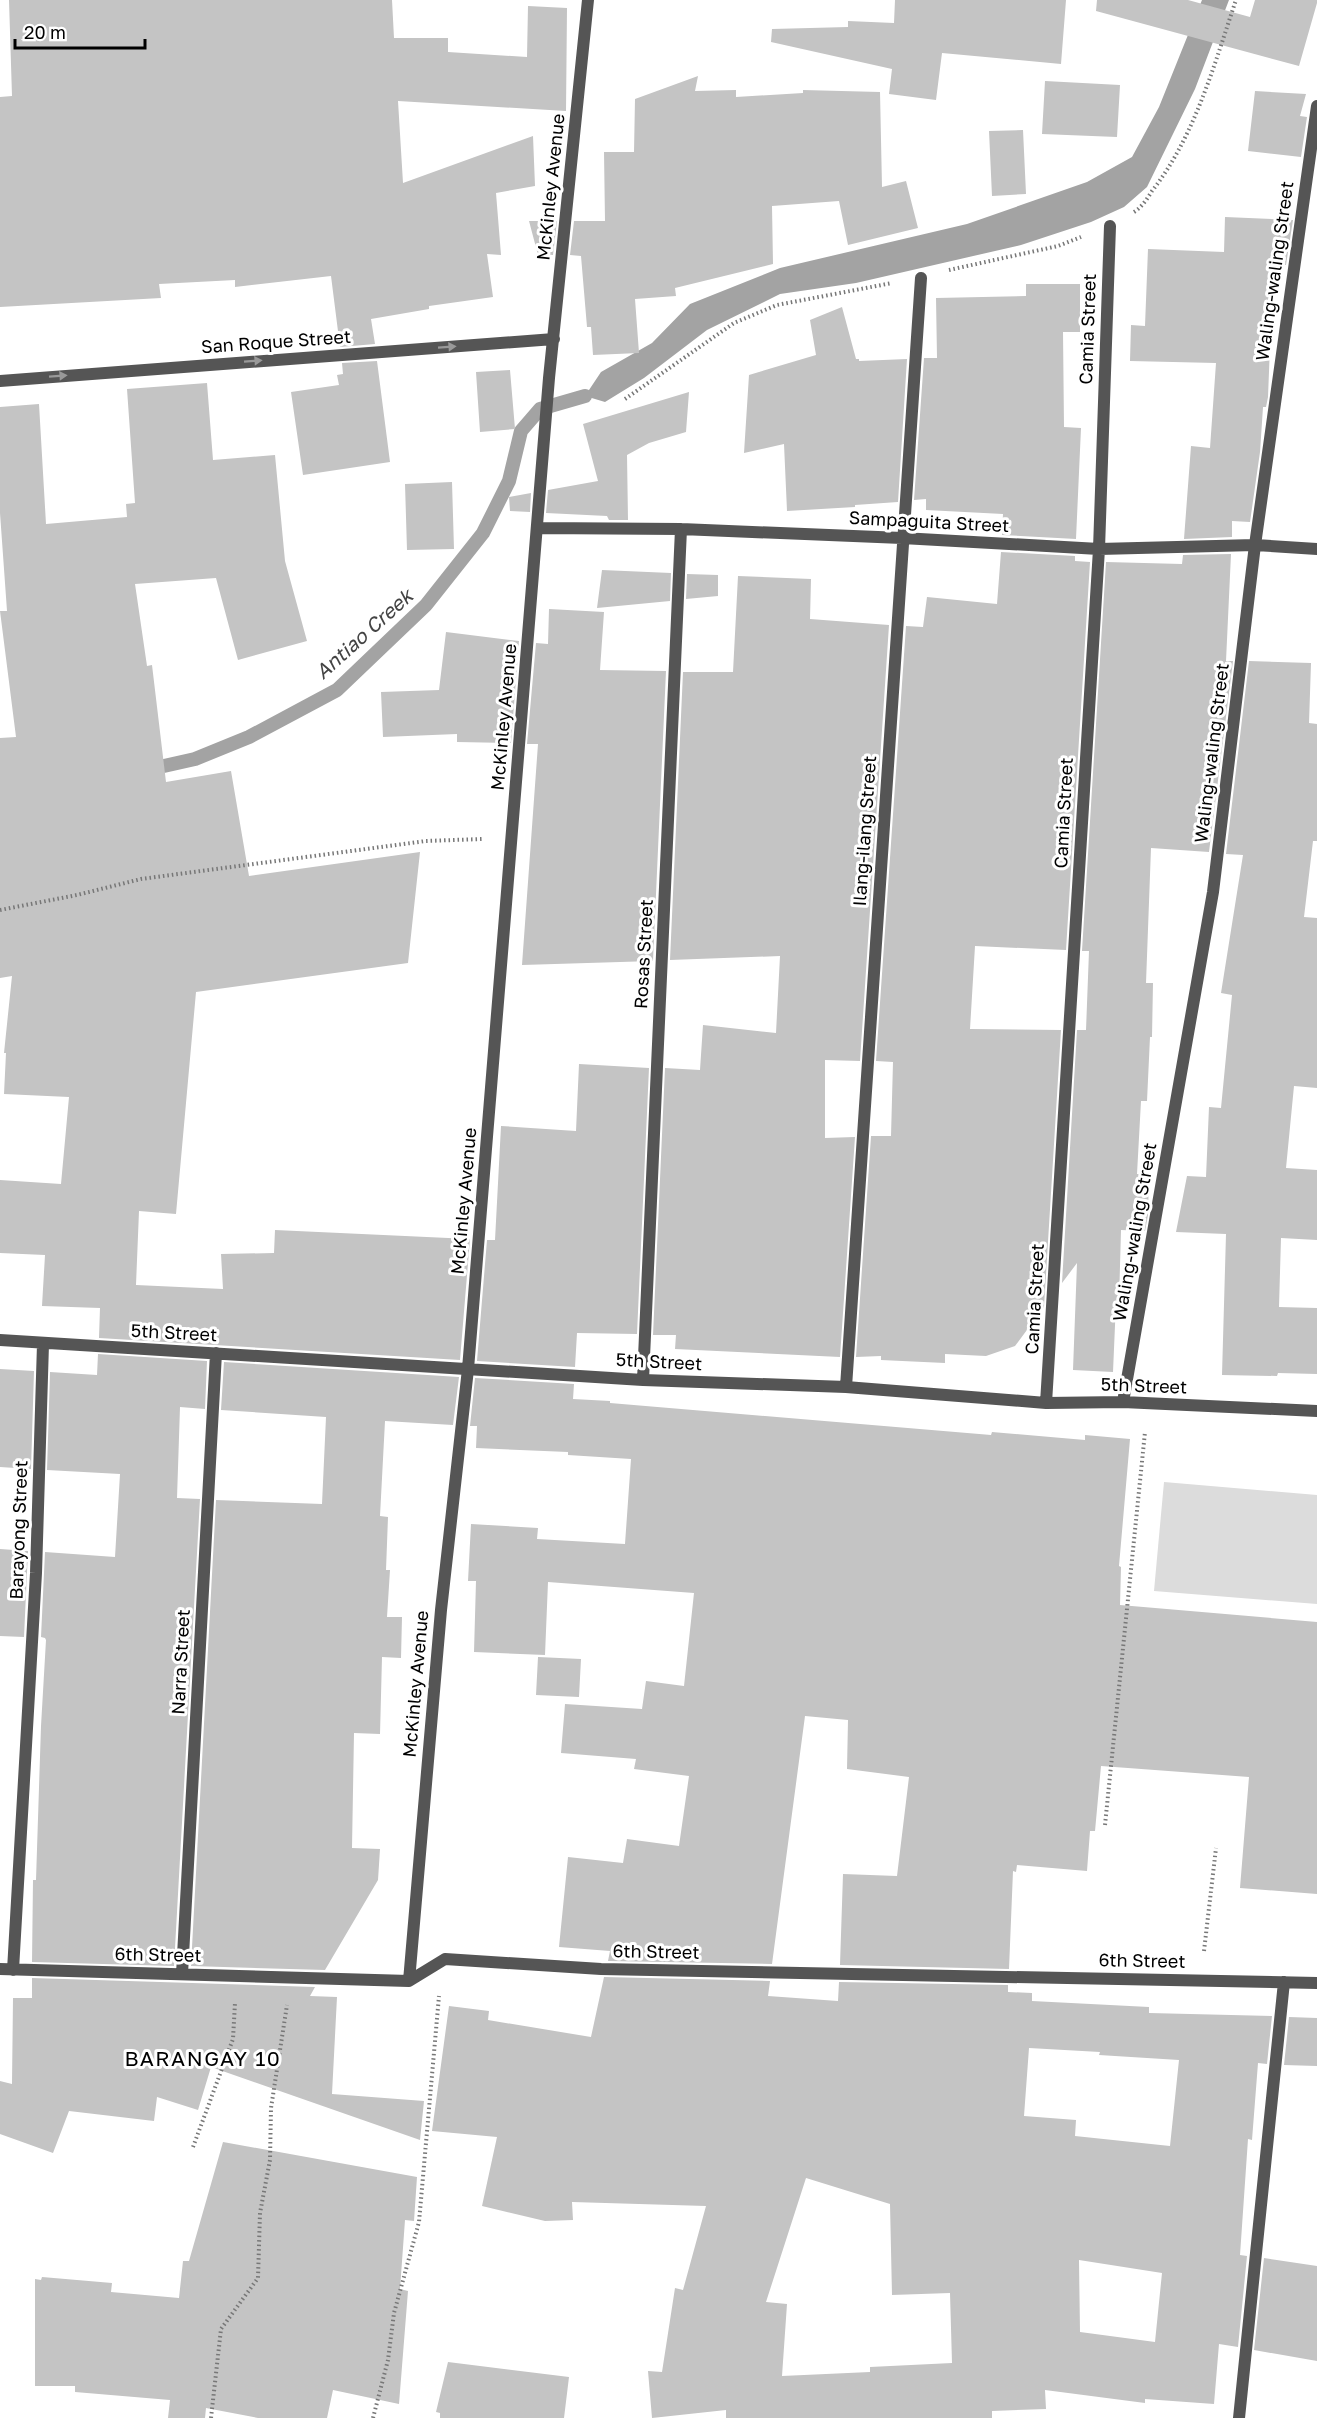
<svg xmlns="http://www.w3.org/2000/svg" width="1317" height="2418" font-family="'Golos Text',sans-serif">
<rect width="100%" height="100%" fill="#fff"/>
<!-- park -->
<path fill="#dcdcdc" d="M1164,1482L1317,1495V1604L1154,1591Z"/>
<!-- water -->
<path fill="#a3a3a3" d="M1202,0H1229L1195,89L1147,187L1124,207L1091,222L1021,245L856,283L780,294L707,330L644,378L605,402L585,396L601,372L652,343L690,304L780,268L967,224L1087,182L1132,157L1159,107Z"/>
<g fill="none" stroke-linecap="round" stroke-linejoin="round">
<!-- stream -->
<path stroke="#a3a3a3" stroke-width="14" d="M146,770L195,759L249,737L337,690L426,605L483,533L509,481L521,431L540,409L585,396"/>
</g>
<!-- building -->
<path fill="#c4c4c4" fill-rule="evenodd" d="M9,0H392L394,38H448V52L527,57L528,6L567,8L566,111L398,101L403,183L533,136L535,186L496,193L501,255L487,254L493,297L429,306V309L371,319L375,344L340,347L331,276L235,287V280L159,284L161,298L0,307V97L12,96Z
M895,0H1066L1061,64L942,53L936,100L889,94L892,69L771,42L772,29L848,27V21L894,23Z
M1097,0H1188L1250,17L1255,0H1317V3L1299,66L1096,11Z
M698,76L695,91L736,90V97L803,93V90L880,92L882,187L906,181L918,228L848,245L839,201L772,206L773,264L675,288L676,296L635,299L639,353L593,355L591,327H587L581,256L570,255L574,221H605L604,152H634L635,99Z
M1045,81L1120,85L1117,137L1042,134Z
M1255,91L1306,94L1300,116L1307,117L1301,157L1248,151Z
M1023,130L1026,194L992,196L989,131Z
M1225,217L1293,220L1286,265L1274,264L1268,346H1270L1268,397L1266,407H1263L1260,452L1250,522L1232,521V537L1184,539L1191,446L1210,448L1216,363L1130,361L1131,325L1145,326L1148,249L1224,252Z
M529,221H557L553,255H538Z
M1026,284H1080V332H1063L1064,427L1081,428L1076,539L1002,535L1003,514L926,510V499L914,500L924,358H937L936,298L1026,296Z
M842,307L856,359H859V361L907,359L898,502L855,505V507L787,511L784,444L744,453L749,375L816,355L810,320Z
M377,361L390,462L303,475L291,392L339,385L337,375L343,374L342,363Z
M510,370L515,429L480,432L476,372Z
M207,383L213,460L275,455L285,561L307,641L238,660L216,578L135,584L147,666L152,665L166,782L231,771L249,876L420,852L408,963L196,992L176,1214L139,1211L136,1285L223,1289L221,1254L274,1253L275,1230L470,1239L460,1360L99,1338L100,1308L42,1306L45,1255L0,1253V1180L61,1184L69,1097L4,1094L6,1053H4L12,976L0,978V738L16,737L0,611H7L0,513V407L39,404L46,524L127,517L126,504L135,503L127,389Z
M689,392L686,432L649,443L627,455L628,520H609L607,516L546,513L548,490L598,481L583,424Z
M452,482L454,549L407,550L405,484Z
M531,493L530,512L510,511L509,497Z
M1001,552L1075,556V561L1090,562L1066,950L975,946L970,1029L1061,1030L1044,1307L1015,1346L986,1356L945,1354V1363L881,1360V1356L856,1357L871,1136H891L893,1062L876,1061L906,626L923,627L927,597L997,604Z
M1231,554L1226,661H1233L1209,852L1151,848L1146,983H1153L1152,1037H1150L1147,1101H1141L1137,1174H1149L1148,1215L1145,1231L1121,1230L1119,1302H1116L1113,1372L1073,1370L1077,1263L1062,1283L1077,1030H1086L1089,951H1082L1106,562L1182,564L1183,555Z
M602,570L671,573L670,601L597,608Z
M687,574L718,575V596L686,599Z
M738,576L811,579L810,619L889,625L860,1061L825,1060V1138L855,1137L840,1357L675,1349L676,1335H653L665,1068L700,1070L703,1025L776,1033L780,956L670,960L683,672H733Z
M549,609L604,612L600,670L666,671L653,961L522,965L538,744H527L536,643L548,644Z
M446,632L519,641L511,743L457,742V734L383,737L381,692L439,690Z
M1249,661L1311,663L1309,723L1317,724V841H1313L1304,917L1317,918V1088L1294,1086L1286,1168L1317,1170V1240L1281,1238L1279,1307L1317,1308V1374L1278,1373L1277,1376L1222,1375L1226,1234L1176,1232L1187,1176L1206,1177L1209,1107L1221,1108L1232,995L1221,993L1243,855L1226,854Z
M579,1064L649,1068L637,1334L577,1333L575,1367L477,1361L487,1240H495L501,1126L576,1131Z
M98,1354L207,1361L205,1409L180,1407L177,1498L200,1499L174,1966L32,1962L33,1880H36L41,1726L46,1640L45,1638L41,1637L45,1552L115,1557L120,1474L47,1470L50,1372L97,1375Z
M224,1362L459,1377L453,1425L385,1421L380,1516L388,1517L386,1570H390L387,1617H402L401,1658L382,1657L380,1734L354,1733L352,1848L380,1849L378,1880L325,1970L191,1966L216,1500L322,1504L326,1417L221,1410Z
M0,1369L34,1371L31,1469L0,1467Z
M475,1378L574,1384L573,1399L610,1401V1403L991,1435L992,1432L1085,1440V1435L1130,1439L1119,1566L1121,1567L1120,1605L1317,1622V1894L1240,1888L1249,1777L1101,1766L1095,1831H1090L1087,1871L1017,1865L1016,1872L1013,1871L1009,1969L840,1965L843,1874L897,1876L909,1777L847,1769L848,1720L805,1716L772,1964L608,1961L610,1951L559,1947L568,1857L623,1863L627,1839L679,1846L689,1776L634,1769L636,1759L561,1753L565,1704L642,1709L646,1681L684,1686L694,1593L548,1582L545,1655L474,1652L476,1581H468L471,1524L538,1528L537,1539L625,1544L631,1459L568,1455V1452L476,1448L477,1426H470Z
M0,1549L28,1551L24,1637L0,1636Z
M538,1657L581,1659L579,1697L536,1695Z
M604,1977L770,1981L768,1996L838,2001L839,1982L1008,1985V1992L1032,1993V2001L1149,2007V2013L1272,2016L1267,2064L1258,2063L1252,2140L1248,2139L1240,2255L1247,2256L1238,2347L1219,2344L1214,2404L1145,2399V2403L1045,2390L1046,2409L992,2411V2418H726V2410L652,2418L648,2371L662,2372L675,2288L683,2290L706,2206L572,2202L573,2220L545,2221L482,2206L497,2137L432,2131L449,2006L489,2011L488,2020L591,2037ZM1029,2048L1100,2052L1099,2055L1179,2060L1170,2146L1075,2136L1076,2120L1024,2116ZM806,2178L890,2204L892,2295L950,2293L952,2363L870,2367V2372L782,2376L787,2304L766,2302ZM1079,2260L1162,2273L1155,2342L1080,2332Z
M32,1978L315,1987L310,1996L337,1997L332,2094L424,2101L420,2140L211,2067L198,2110L157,2097L154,2121L69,2111L53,2153L0,2134V2081L12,2084L13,1998H32Z
M1289,2017L1317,2018V2066L1284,2065Z
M223,2142L417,2177L414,2221L405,2220L400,2289L408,2291L399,2404L333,2390L327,2418H258L206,2408L205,2418H168L170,2400L75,2392V2386H35V2279L41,2280L42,2277L112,2283L111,2292L179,2298L183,2261H189Z
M1264,2258L1317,2266V2361L1254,2350Z
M448,2362L569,2377L564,2418H440V2413L436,2412Z"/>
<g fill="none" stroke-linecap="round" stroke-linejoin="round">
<!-- path -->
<path stroke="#777" stroke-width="4" stroke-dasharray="1.5 3" stroke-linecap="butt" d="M1134,212C1142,207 1147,199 1152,191C1195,136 1214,65 1236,0
M949,270L1058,246L1081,237
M625,399L734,323L777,305L892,283
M0,910L77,895L141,879L426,841L482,839
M1105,1825L1145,1432
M1204,1951L1216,1848
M193,2147L233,2039L235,2003
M211,2418L221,2329L258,2278L260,2213L270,2160L271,2108L287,2005
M373,2418L388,2360L394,2313L419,2222L439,1996"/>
<!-- street -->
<path stroke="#555" stroke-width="12" d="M0,381L554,339
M538,528L681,529L902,538L1099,549L1255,545L1317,549
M0,1340L643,1380L846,1387L1046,1403L1123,1402L1317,1411
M643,1380L681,529
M846,1387L921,278
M1123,1402L1213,892L1255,545L1317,106
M1046,1403L1099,549L1110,226
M0,1969L409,1981L445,1959L601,1969L1317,1983
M13,1970L36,1573L43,1344
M182,1974L216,1353
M409,1981L441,1610L468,1369L549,378L588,0
M1239,2418L1284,1982"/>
</g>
<!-- one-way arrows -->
<defs><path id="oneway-solid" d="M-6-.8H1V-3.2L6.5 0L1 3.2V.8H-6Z" transform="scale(1.5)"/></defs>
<g fill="#999">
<use href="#oneway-solid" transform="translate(447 347) rotate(-4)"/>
<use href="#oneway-solid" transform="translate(253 361) rotate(-4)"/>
<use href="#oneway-solid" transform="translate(58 376) rotate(-4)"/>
</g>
<g text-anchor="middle" stroke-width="6" stroke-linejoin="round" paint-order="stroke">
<!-- street labels -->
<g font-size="18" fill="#000" stroke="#fff">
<text transform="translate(551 187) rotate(-84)" y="6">McKinley Avenue</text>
<text transform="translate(1275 271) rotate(-82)" y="6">Waling-waling Street</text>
<text transform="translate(1088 329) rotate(-88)" y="6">Camia Street</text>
<text transform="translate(276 342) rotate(-4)" y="6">San Roque Street</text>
<text transform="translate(929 522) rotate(3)" y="6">Sampaguita Street</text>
<text transform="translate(504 717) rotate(-85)" y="6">McKinley Avenue</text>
<text transform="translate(1212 753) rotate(-83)" y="6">Waling-waling Street</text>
<text transform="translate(1064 813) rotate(-87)" y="6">Camia Street</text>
<text transform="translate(865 831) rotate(-86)" y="6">Ilang-ilang Street</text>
<text transform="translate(644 954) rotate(-87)" y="6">Rosas Street</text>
<text transform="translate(464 1201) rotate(-85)" y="6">McKinley Avenue</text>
<text transform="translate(1135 1232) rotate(-80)" y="6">Waling-waling Street</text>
<text transform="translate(1035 1299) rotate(-87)" y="6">Camia Street</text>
<text transform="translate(174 1333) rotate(3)" y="6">5th Street</text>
<text transform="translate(659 1362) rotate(3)" y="6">5th Street</text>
<text transform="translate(1144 1386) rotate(2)" y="6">5th Street</text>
<text transform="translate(19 1530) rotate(-88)" y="6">Barayong Street</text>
<text transform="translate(181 1662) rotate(-87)" y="6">Narra Street</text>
<text transform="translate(416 1684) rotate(-85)" y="6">McKinley Avenue</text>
<text transform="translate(656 1952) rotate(1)" y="6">6th Street</text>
<text transform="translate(158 1955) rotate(1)" y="6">6th Street</text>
<text transform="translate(1142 1961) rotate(1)" y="6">6th Street</text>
</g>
<!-- water labels -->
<g font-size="20" font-style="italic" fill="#444" stroke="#fff">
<text transform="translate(364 634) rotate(-42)" y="7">Antiao Creek</text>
</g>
<!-- quarter labels -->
<g font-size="21" letter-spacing="1.5" fill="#000" stroke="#fff">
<text x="203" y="2066">BARANGAY 10</text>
</g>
</g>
<!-- scale -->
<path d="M15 39v9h130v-9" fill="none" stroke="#000000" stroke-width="3"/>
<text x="24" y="39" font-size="18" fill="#000000" stroke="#ffffff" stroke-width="4.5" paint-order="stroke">20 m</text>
</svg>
